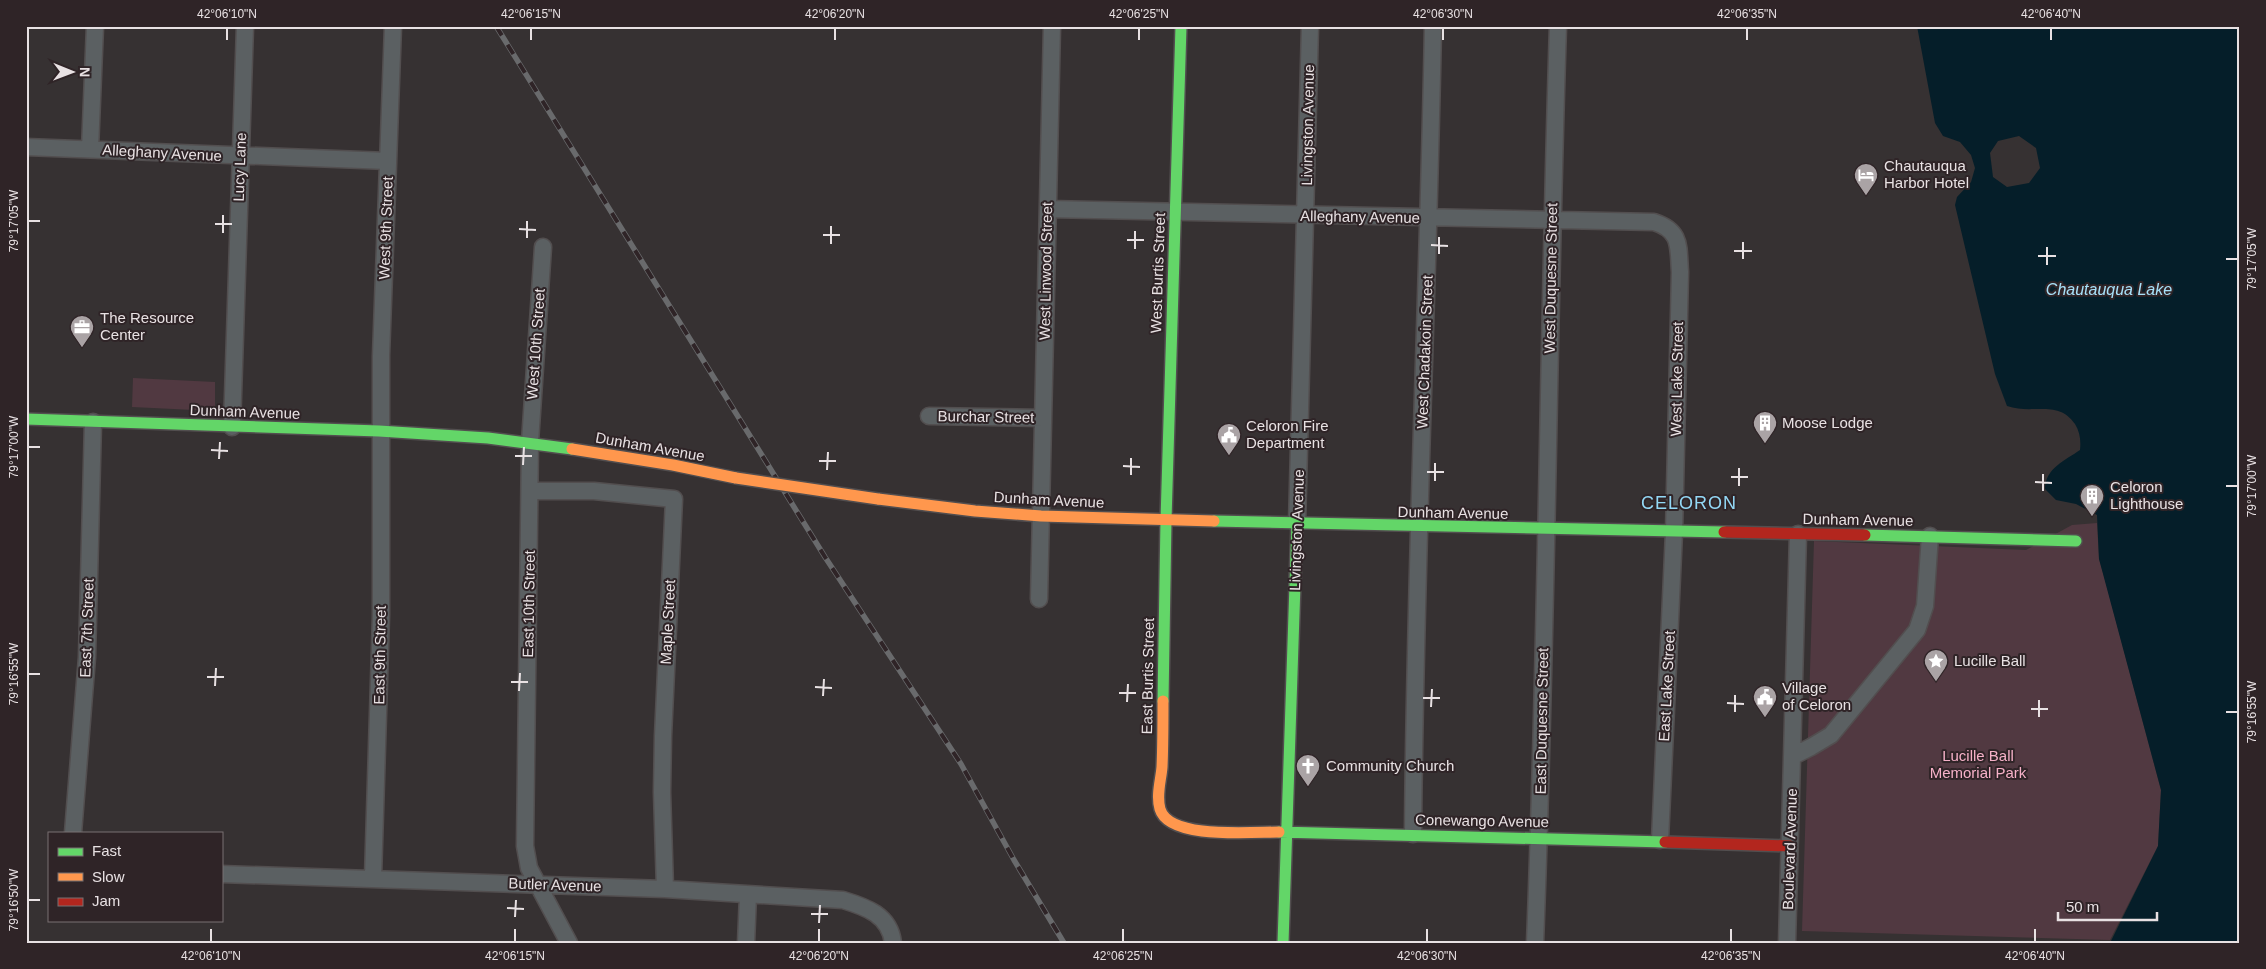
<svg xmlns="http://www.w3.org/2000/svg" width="2266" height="969" font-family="Arial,sans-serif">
<rect width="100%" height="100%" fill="#363132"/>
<!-- green -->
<path fill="#513941" d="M133,378L215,382V411L132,407Z
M2097,523L2099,559L2104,576L2161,790L2158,846L2110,940L1802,931L1814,541L2026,550L2072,525Z"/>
<!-- water -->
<path fill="#051e29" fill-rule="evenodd" d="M1917,26H2240V943H2110L2158,846L2161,790L2099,559L2097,515L2076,504L2056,500L2045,489C2045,468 2066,460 2080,450C2081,441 2080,432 2075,424C2058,399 2032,415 2007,406L1995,374L1955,205L1957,197L1971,182L1975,168L1971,155L1960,142L1943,136L1935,123ZM2019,136L2036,148L2040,168L2029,183L2007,187L1993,177L1990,153L1998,141Z"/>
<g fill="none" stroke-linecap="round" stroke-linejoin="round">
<!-- street casing -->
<g stroke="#524e4f" stroke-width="19">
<path id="street" d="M26,147L388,161
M90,149L95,26
M1048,209L1654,222C1682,231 1678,247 1680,272L1674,532L1660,840
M543,247L530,442L525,846L529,868L569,943
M929,416L1043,418
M232,427L245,26
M531,491H594L674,499L663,736L662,792L665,889
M1297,524L1310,26
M1039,599L1052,26
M1793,756L1811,747L1831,735L1917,630L1925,606L1930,536
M73,833L87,657L93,422
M1413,834C1415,565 1428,296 1433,26
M221,874L665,889L843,900C866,907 890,915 893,943
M373,878L381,615V356L393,26
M746,943L748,895
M1535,943C1547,637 1548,332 1558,26
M1787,943L1798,534"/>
</g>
<!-- fast casing -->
<g stroke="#524e4f" stroke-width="14">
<path id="fast" d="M26,419L379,431L488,438L572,449
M1214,521L1724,532
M1865,535L2076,541
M1163,701L1166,520L1181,26
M1279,832L1665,842
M1283,943L1297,524"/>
</g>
<!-- slow casing -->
<g stroke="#524e4f" stroke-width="14">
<path id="slow" d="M572,449L673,465L736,478
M878,499L975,511L1041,516L1214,521
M1163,701C1163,723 1163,745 1162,767C1161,780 1156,795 1160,809C1169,840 1252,832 1279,832"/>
</g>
<!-- jam casing -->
<g stroke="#524e4f" stroke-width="14">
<path id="jam" d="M1724,532L1865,535
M1665,842L1790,846"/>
</g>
<!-- street -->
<use href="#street" stroke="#5b6062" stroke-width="16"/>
<!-- fast -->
<use href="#fast" stroke="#63d668" stroke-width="11"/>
<!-- slow -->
<use href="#slow" stroke="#ff974d" stroke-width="11"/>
<!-- jam -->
<use href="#jam" stroke="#b3261e" stroke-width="11"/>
<!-- rail casing -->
<g stroke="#696a6c" stroke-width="5.5">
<path id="rail" d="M496,26L825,557L961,764L1014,860L1064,943"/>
</g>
<!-- rail -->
<use href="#rail" stroke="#2f2427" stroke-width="4" stroke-dasharray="11" stroke-linecap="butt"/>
<!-- slow-bridge casing -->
<g stroke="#524e4f" stroke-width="14" stroke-linecap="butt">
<path id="slow-bridge" d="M736,478L878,499"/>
</g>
<!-- slow-bridge -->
<use href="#slow-bridge" stroke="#ff974d" stroke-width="11"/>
</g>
<!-- ticks -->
<path fill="none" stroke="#e8e1e3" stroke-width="2" d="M227,40V28M531,40V28M835,40V28M1139,40V28M1443,40V28M1747,40V28M2051,40V28M28,221H40M215,224H232M519,229L536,230M223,233V215M823,235H840M527,238V221M1127,240H1144M831,244V226M1431,245L1448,246M1135,249V231M1734,251H1752M1439,254V237M2038,256H2056M1743,259V242M2226,259H2238M2047,265V247M28,447H40M211,450L228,451M515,456H532M219,459L220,442M819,461H836M523,465L524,447M1123,466L1140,467M827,470L828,452M1427,472H1444M1131,475V458M1731,477H1748M1435,481V463M2035,482L2052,483M1739,486V468M2226,486H2238M2043,491V474M28,674H40M207,677H224M511,682H528M215,686L216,668M815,687L832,688M519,691L520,673M1119,693H1136M823,696L824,679M1423,698H1440M1127,702L1128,684M1727,703L1744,704M1431,707L1432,689M2031,709H2048M1735,712V695M2226,712H2238M2039,717V700M28,900H40M507,908L524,909M811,914H828M515,917L516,900M819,923L820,905M211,942V929M515,942V929M819,942V929M1123,942V929M1427,942V929M1731,942V929M2035,942V929"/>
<!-- icons -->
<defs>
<g id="hotel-pin" transform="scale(1.25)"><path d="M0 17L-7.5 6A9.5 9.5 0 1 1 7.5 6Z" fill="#aaa3a5" stroke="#2f2427"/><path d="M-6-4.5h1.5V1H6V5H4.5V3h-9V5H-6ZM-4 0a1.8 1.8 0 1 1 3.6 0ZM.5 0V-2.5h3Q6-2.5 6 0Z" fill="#fff"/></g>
<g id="office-pin" transform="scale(1.25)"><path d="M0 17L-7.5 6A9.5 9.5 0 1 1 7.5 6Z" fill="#aaa3a5" stroke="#2f2427"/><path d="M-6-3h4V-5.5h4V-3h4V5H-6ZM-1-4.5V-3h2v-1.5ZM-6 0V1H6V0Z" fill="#fff"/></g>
<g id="building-pin" transform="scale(1.25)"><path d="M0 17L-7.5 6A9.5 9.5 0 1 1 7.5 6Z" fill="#aaa3a5" stroke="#2f2427"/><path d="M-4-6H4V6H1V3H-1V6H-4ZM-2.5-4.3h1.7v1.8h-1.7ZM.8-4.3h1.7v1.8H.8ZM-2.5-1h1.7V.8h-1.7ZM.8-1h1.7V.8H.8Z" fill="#fff"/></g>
<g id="civic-pin" transform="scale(1.25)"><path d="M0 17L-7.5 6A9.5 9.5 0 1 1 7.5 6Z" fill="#aaa3a5" stroke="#2f2427"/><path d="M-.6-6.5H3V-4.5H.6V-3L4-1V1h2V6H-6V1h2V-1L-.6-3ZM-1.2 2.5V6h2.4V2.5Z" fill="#fff"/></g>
<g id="sight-pin" transform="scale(1.25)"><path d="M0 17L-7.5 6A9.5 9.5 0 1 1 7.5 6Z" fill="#aaa3a5" stroke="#2f2427"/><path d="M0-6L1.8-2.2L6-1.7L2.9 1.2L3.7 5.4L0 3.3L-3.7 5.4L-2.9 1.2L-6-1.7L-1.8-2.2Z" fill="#fff"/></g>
<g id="church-pin" transform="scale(1.25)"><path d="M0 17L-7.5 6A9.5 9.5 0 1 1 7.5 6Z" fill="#aaa3a5" stroke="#2f2427"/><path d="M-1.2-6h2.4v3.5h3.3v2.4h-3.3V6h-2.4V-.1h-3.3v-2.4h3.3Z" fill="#fff"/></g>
</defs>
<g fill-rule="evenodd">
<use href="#hotel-pin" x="1866" y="175"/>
<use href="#office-pin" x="82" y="327"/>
<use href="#building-pin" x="1765" y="423"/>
<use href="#civic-pin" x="1229" y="435"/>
<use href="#building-pin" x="2092" y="496"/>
<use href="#sight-pin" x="1936" y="661"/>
<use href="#civic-pin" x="1765" y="697"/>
<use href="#church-pin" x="1308" y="766"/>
</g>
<g text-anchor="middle" stroke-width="4" stroke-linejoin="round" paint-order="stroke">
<!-- street labels -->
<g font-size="15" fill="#e8e1e3" stroke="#2f2427">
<text transform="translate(1308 125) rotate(-89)" y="5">Livingston Avenue</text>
<text transform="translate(162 153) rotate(3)" y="5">Alleghany Avenue</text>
<text transform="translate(240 167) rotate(-88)" y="5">Lucy Lane</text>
<text transform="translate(1360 217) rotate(1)" y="5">Alleghany Avenue</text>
<text transform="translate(386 228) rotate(-88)" y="5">West 9th Street</text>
<text transform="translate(1046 271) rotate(-89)" y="5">West Linwood Street</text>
<text transform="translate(1158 273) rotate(-88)" y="5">West Burtis Street</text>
<text transform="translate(1551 278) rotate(-89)" y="5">West Duquesne Street</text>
<text transform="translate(536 344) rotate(-86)" y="5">West 10th Street</text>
<text transform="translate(1425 352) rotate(-88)" y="5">West Chadakoin Street</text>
<text transform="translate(1677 379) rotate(-89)" y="5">West Lake Street</text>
<text transform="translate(245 412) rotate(2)" y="5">Dunham Avenue</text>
<text transform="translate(986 417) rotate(1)" y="5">Burchar Street</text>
<text transform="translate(650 447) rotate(10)" y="5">Dunham Avenue</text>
<text transform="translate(1049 500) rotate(3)" y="5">Dunham Avenue</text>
<text transform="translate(1453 513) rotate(1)" y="5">Dunham Avenue</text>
<text transform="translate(1858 520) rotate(1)" y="5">Dunham Avenue</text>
<text transform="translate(1297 530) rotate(-88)" y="5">Livingston Avenue</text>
<text transform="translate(529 604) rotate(-89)" y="5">East 10th Street</text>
<text transform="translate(668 622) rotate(-87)" y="5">Maple Street</text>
<text transform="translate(87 628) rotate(-88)" y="5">East 7th Street</text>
<text transform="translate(380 655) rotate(-89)" y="5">East 9th Street</text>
<text transform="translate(1148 676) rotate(-89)" y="5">East Burtis Street</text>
<text transform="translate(1667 686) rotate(-87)" y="5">East Lake Street</text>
<text transform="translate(1542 721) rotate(-89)" y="5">East Duquesne Street</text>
<text transform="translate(1482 821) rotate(1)" y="5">Conewango Avenue</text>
<text transform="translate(1790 849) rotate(-88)" y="5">Boulevard Avenue</text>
<text transform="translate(555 885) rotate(2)" y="5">Butler Avenue</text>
</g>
<!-- poi labels -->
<g font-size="15" fill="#e8e1e3" stroke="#2f2427" text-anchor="start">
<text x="1884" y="171">Chautauqua<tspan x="1884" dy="17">Harbor Hotel</tspan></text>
<text x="100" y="323">The Resource<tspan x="100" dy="17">Center</tspan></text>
<text x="1782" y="428">Moose Lodge</text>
<text x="1246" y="431">Celoron Fire<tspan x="1246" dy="17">Department</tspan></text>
<text x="2110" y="492">Celoron<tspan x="2110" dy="17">Lighthouse</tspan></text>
<text x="1954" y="666">Lucille Ball</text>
<text x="1782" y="693">Village<tspan x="1782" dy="17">of Celoron</tspan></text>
<text x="1326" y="771">Community Church</text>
</g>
<!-- park labels -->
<g font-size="15" fill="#f6b1c8" stroke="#2f2427">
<text x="1978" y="761">Lucille Ball<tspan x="1978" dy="17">Memorial Park</tspan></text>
</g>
<!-- water labels -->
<g font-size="16" font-style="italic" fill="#a7e0f8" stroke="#2f2427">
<text x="2109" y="295">Chautauqua Lake</text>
</g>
<!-- quarter labels -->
<g font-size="18" letter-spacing="1" fill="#93d8f5" stroke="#2f2427">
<text x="1689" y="509">CELORON</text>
</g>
</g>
<!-- border -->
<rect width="2266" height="969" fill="none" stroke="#2f2427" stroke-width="55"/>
<!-- legend -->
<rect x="48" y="832" width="175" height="90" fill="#2f2427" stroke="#797072"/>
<rect x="58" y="848" width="25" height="8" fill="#63d668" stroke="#797072"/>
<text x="92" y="856" font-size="15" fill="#e8e1e3">Fast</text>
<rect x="58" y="873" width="25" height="8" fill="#ff974d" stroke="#797072"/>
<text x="92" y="882" font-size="15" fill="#e8e1e3">Slow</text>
<rect x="58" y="898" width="25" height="8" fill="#b3261e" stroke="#797072"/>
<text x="92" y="906" font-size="15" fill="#e8e1e3">Jam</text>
<!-- north arrow -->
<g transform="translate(72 72) rotate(91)" stroke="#2f2427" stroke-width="4" paint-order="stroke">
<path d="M0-4L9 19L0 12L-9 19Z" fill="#e8e1e3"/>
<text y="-8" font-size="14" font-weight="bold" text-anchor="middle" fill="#e8e1e3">N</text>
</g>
<!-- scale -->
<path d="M2058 912v8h99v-8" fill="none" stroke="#e8e1e3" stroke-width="2.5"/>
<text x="2066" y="912" font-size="15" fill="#e8e1e3" stroke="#2f2427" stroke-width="4" paint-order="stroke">50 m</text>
<rect x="28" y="28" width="2210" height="914" fill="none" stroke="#e8e1e3" stroke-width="2"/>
<g font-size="12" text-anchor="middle" fill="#e8e1e3">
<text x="227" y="18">42°06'10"N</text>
<text x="531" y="18">42°06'15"N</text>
<text x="835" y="18">42°06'20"N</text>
<text x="1139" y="18">42°06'25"N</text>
<text x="1443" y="18">42°06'30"N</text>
<text x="1747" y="18">42°06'35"N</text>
<text x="2051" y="18">42°06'40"N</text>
<text transform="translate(14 221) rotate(-90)" y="4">79°17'05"W</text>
<text transform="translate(2252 259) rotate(-90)" y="4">79°17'05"W</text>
<text transform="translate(14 447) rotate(-90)" y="4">79°17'00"W</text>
<text transform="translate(2252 486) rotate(-90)" y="4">79°17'00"W</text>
<text transform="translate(14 674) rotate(-90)" y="4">79°16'55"W</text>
<text transform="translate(2252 712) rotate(-90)" y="4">79°16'55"W</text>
<text transform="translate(14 900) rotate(-90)" y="4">79°16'50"W</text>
<text x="211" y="960">42°06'10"N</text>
<text x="515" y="960">42°06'15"N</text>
<text x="819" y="960">42°06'20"N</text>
<text x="1123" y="960">42°06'25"N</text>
<text x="1427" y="960">42°06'30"N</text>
<text x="1731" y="960">42°06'35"N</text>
<text x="2035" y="960">42°06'40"N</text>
</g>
</svg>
